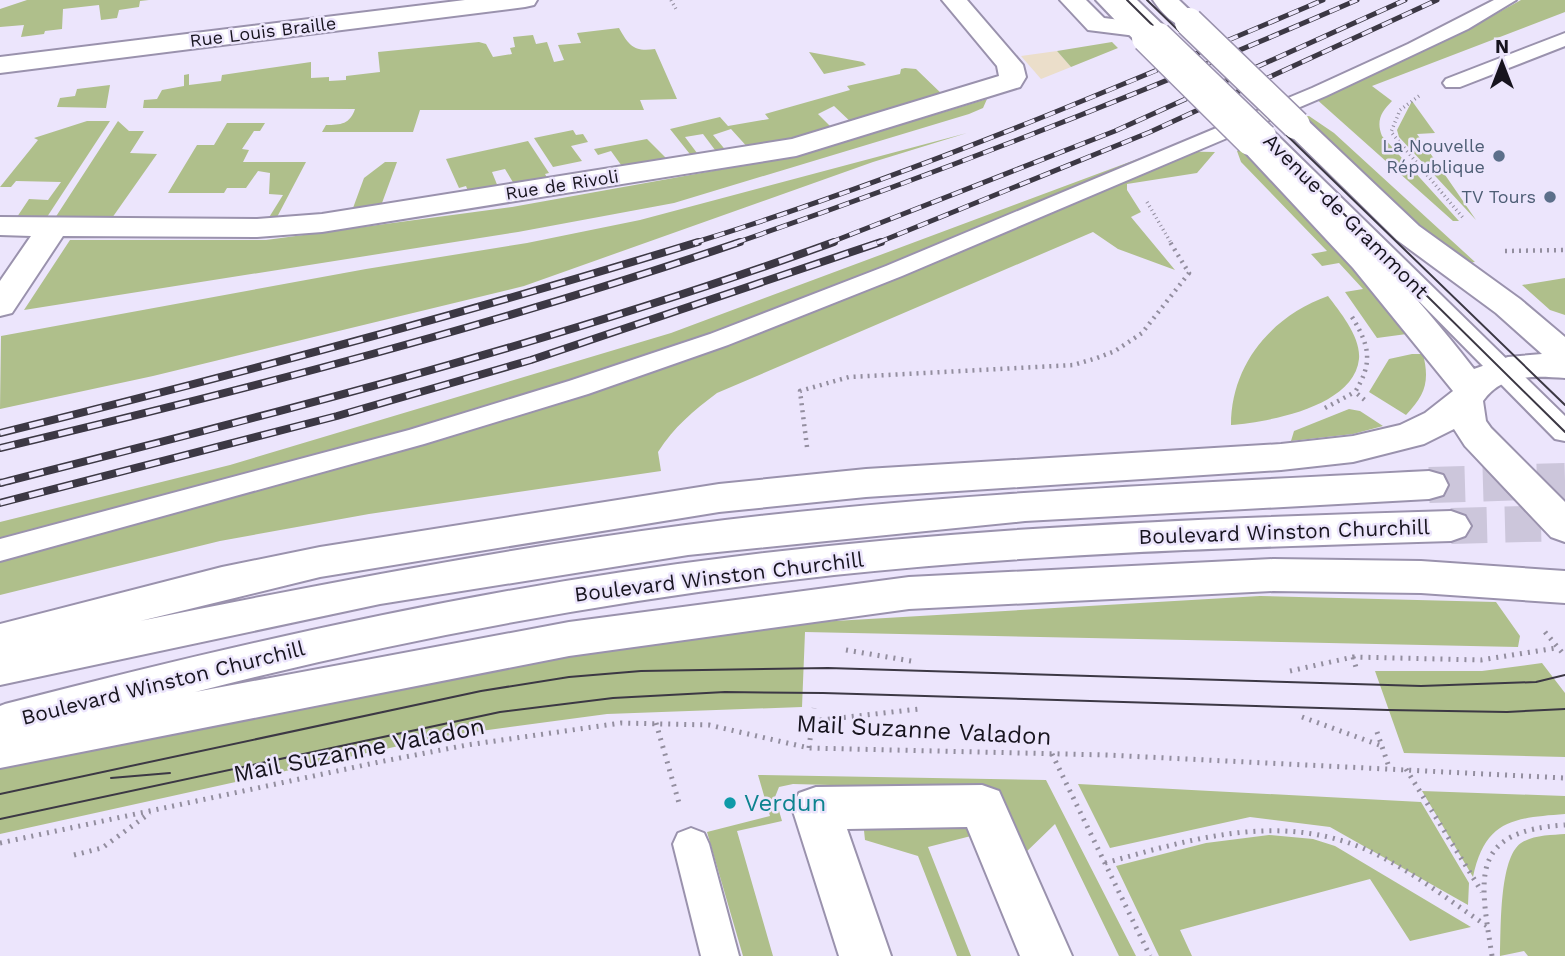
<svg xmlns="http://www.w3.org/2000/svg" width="1565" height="956" font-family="'Work Sans',sans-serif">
<rect width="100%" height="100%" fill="#ece5fc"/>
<!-- industrial -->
<path fill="#ebdeca" d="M1057,51L1071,67L1041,79L1021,56Z"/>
<!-- green -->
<path fill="#afbf8b" d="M27,0H149L140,1L139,7L119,10L117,18L101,20L99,5L63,9L62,29L45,31L44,34L21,37L24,25L0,27V9Z
M1521,0H1565V12L1372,86L1392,101C1381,112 1376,121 1382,136L1459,221H1453L1314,97L1456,36Z
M619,28C629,46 634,52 655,49L677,99L640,100L644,110H420L413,132H322L326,125C341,125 350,124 355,109L143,108L144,100L157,99L162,90L184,86V75L189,74V85L221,81L222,75L311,62V78L329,77V81L346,80V76L380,72L378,52L479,42L486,44L493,57L512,54L510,48L515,47L513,37L533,35L536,44L547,42L554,62L564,60L558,45L581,43L577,33Z
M1112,42L1118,48L1071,67L1057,51Z
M809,52L863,62L866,65L824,74Z
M905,68L916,69L945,97L854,125L834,106L818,114L835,131L750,150L731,129L713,135L728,153L718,154L703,134L685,137L700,157L693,158L670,129L720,117L728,126L769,119L765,114L850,90L847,86L900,74L901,69Z
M110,85L106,108L57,107L60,98L75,96L77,89Z
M987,99L983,108L969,114L674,203L518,232L24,310L70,240H266L512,207L801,155Z
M1412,101L1435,133L1417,134L1476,220L1399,137L1397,130Z
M1309,116L1334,133L1475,262L1466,263L1443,250L1297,118Z
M87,121H110L47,217H17L29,199L48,200L61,182L16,181L11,187H0L38,140L34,138Z
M118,121L129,131H144L130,153L157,154L112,218H55Z
M227,123H265L260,131H254L242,149L249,150L243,162H306L276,219H268L283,195L269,194L270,173L258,171L246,188H227L224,193H168L197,145H214Z
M573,130L576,135L583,134L588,142L571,146L582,161L553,167L534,138Z
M967,133L873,162L524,286L153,376L0,409L1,336L366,269L527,243L640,220Z
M647,139L670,162L624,169L611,151L598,155L594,149Z
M528,141L549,173L545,174L548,179L514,184L505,169L492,172L498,187L468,191L466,186L459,188L446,159Z
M1246,145L1414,333L1377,338L1345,292L1363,289L1339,263L1322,266L1311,254L1327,251L1241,162L1237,151Z
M1159,151L1215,152L1197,173L1127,184V190L1141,212L1131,217L1175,270L1118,249L1093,232L717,393C693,411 674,427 658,452L661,471L369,514L220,541L0,595V522L230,465L671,333Z
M385,162H397L382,203L353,208L364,178Z
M1565,278V315L1550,310L1522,285Z
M1328,296C1340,312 1361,337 1359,359C1354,407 1268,422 1231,425C1231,364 1272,316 1328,296Z
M1412,354H1423C1430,382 1425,395 1406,415L1369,392L1389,359Z
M1349,409L1360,411L1383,426L1353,434L1291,441L1294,431Z
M1260,596L1496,602L1520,636L1518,647L805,632L802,707L607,714L444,736L0,834V767L450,669L733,627Z
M1542,663L1565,693V757L1404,753L1375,671H1482Z
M758,775L1046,780L1136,956H1119L1055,824L1021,857L980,789L793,784L779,787L775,797L782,821L737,831L773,956H743L707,832L770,816Z
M1078,784L1421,802L1469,883L1468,905L1330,827L1250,817L1110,848Z
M1422,791L1565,796V814C1513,818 1485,820 1473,877Z
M963,819L971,836L928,847L971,956H957L918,856L865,840L863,821Z
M1565,834V956H1528L1524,951L1500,956C1501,930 1499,858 1521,843C1533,835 1552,835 1565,834Z
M1269,835L1313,839L1335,846L1471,927L1410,941L1370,879L1180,930L1192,956H1159L1116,866L1206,843Z"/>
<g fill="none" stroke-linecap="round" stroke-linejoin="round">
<!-- primary-tunnel -->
<path stroke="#ccc6db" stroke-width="36" stroke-dasharray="36 18" stroke-linecap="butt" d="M1429,485L1565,481
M1451,526L1565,523"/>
<!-- service casing -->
<g stroke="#9a92ad" stroke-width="4">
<path id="service" d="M1118,0H1137L1167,29L1169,33L1167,37H1153Z
M1494,0H1516L1468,29L1326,96L902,276L728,345L588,394L424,444L0,561V539L409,430L569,381L710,334L886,266L1312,88L1408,44Z
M1565,33V46L1460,87H1446L1443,83L1446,79Z
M1266,129L1273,131L1565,416V441L1555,439L1259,139L1256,135Z
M691,828L704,833L709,844L739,956H701L673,844L678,833Z"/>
</g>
<!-- minor casing -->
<g stroke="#9a92ad" stroke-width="4">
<path id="minor" d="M465,0H537L534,5L525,7L0,73V57Z
M942,0H967L1023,65L1026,77L1020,87L796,156L322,232L257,237L63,236L12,313L0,316V281L31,236L0,235V217L257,219L322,214L792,139L999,76L997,66Z
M1060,0H1086L1104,18L1145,23L1149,28L1145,33L1136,36L1088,30Z
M982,785L999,791L1072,956H1020L967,827L847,829L891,956H839L792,808L799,793L816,787Z"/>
</g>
<!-- primary casing -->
<g stroke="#9a92ad" stroke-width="4">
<path id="primary" d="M1096,0H1122L1159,38L1155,43H1137Z
M1153,0H1179L1202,22L1198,27C1179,32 1163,15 1153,0Z
M1296,117L1306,119L1419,226L1520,299L1565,337V378C1535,376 1502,373 1483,401L1486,421L1491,428L1565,502V542L1551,537L1465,446L1454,429L1424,444L1353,462L1281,470L866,497L719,512L320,577L140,621C321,584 503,549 686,525C932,493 1182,484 1429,471L1443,475L1448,485L1443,495L1429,499L1025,521L688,555L380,604L0,685V624L222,567L320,547L719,484L866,469L1281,444L1353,436L1400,425L1425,413L1453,391L1353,268L1240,147L1236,141L1240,135L1250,132L1260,135C1335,210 1409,285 1474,369L1508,357L1542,354L1496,313L1397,240L1286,131L1282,125L1286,119Z
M1451,511L1465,516L1471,526L1465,536L1451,541C1245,547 1039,553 834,575C619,599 405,638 195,692L569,622L909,577L1273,559L1421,561L1565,571V603L1421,593L1273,591L909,609L569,656L0,768V706L5,704C245,642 486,587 732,557C971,527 1211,518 1451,511Z"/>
</g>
<!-- path-far2 -->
<path stroke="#938e9f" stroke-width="3.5" stroke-dasharray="1 3.5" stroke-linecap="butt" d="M671,0L677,11
M1419,96L1400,110L1391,132L1464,219
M1147,202L1171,243"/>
<!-- path-far1 -->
<path stroke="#938e9f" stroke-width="4.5" stroke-dasharray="2 5" stroke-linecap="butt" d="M1505,251L1565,250
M1352,317C1370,346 1373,363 1355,392L1367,402
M1325,408L1355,392
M807,447L800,391L849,377L1073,365L1097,358L1115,351L1142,333L1189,273L1170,242"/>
<!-- path -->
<path stroke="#938e9f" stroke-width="5" stroke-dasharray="2 6" stroke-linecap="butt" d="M1545,632L1565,656
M846,650L917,662
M1353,657L1357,671
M1290,671L1353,657L1481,660L1556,648
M1302,717L1382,746
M812,721L919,709
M656,723L679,803
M1377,732L1389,767
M809,748L814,708
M1052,754L1150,956
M1406,769L1482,892
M0,843L379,762L467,745L621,723L709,725L809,748L1107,755L1565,778
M74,855L102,848L150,813
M1105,863C1192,839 1278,812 1365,849C1409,868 1448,900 1487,926
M1492,956C1480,878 1468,831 1565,825"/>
<!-- service -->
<use href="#service" fill="#fff" fill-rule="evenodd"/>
<!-- minor -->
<use href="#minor" fill="#fff" fill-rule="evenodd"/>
<!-- primary -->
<use href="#primary" fill="#fff" fill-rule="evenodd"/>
<!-- tram -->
<path stroke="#3c3844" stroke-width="2" d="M1127,0L1565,432
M1147,0L1565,405
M111,778L170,773
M0,794L481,691L569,677L641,671L828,668L1421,686L1536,682L1565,675
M0,819L500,712L613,698L725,692L823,693L1388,710L1507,712L1565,709"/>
<!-- rail-far1 casing -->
<g stroke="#3c3844" stroke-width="5">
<path id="rail-far1" d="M693,243C908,177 1116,88 1323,0
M735,243C946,171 1152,89 1357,0
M829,243L1115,131L1405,0
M877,243L1150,132L1437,0"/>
</g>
<!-- rail casing -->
<g stroke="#3c3844" stroke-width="8">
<path id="rail" d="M0,433C235,375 467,313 698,242
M0,448C249,389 497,325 740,242
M0,483C280,412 562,341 834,242
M0,503L337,416L531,360L881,242"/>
</g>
<!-- rail-far1 -->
<use href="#rail-far1" stroke="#ece5fc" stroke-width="3.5" stroke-dasharray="11" stroke-linecap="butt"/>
<!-- rail -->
<use href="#rail" stroke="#ece5fc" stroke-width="5" stroke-dasharray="15" stroke-linecap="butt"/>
<!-- service-bridge casing -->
<g stroke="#9a92ad" stroke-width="23" stroke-linecap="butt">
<path id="service-bridge" d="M1160,33L1266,135"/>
</g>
<!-- primary-bridge casing -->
<g stroke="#9a92ad" stroke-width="31" stroke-linecap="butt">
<path id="primary-bridge" d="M1189,22L1296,125
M1146,38L1250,141"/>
</g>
<!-- service-bridge -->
<use href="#service-bridge" stroke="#fff" stroke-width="20"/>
<!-- primary-bridge -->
<use href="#primary-bridge" stroke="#fff" stroke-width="28"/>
</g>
<!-- markers -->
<g fill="#5c6f8a" stroke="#ece5fc" stroke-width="2.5">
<circle cx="1499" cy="156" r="7"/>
<circle cx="1550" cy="197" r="7"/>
</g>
<circle fill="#0f9aa8" stroke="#ece5fc" stroke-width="2.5" cx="730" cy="803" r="7"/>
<g text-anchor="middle" stroke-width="5" stroke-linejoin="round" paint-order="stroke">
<!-- far-street labels -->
<g font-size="18" fill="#17141e" stroke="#ece5fc">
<text transform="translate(263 32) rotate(-7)" y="6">Rue Louis Braille</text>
<text transform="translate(562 185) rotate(-9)" y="6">Rue de Rivoli</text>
</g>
<!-- far-service labels -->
<g font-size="18" fill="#4e5e75" stroke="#ece5fc" text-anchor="end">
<text x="1485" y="152">La Nouvelle<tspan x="1485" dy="21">République</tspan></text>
<text x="1536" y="203">TV Tours</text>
</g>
<!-- street labels -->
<g font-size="21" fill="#17141e" stroke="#ece5fc">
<text transform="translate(1346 216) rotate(45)" y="7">Avenue de Grammont</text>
<text transform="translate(1284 532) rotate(-2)" y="7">Boulevard Winston Churchill</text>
<text transform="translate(719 577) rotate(-7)" y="7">Boulevard Winston Churchill</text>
<text transform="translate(163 683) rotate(-14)" y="7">Boulevard Winston Churchill</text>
</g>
<!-- near-street labels -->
<g font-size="24" fill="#17141e" stroke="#ece5fc">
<text transform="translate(924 730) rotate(3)" y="8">Mail Suzanne Valadon</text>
<text transform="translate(359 750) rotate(-11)" y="8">Mail Suzanne Valadon</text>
</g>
<!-- near-culture labels -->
<g font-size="24" fill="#0d838f" stroke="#ece5fc" text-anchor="start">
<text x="744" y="811">Verdun</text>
</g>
</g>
<!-- north arrow -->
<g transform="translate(1502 63)" stroke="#ece5fc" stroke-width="5" paint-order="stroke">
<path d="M0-5L12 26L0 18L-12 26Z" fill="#17141e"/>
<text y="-10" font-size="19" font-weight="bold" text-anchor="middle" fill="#17141e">N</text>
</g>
</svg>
